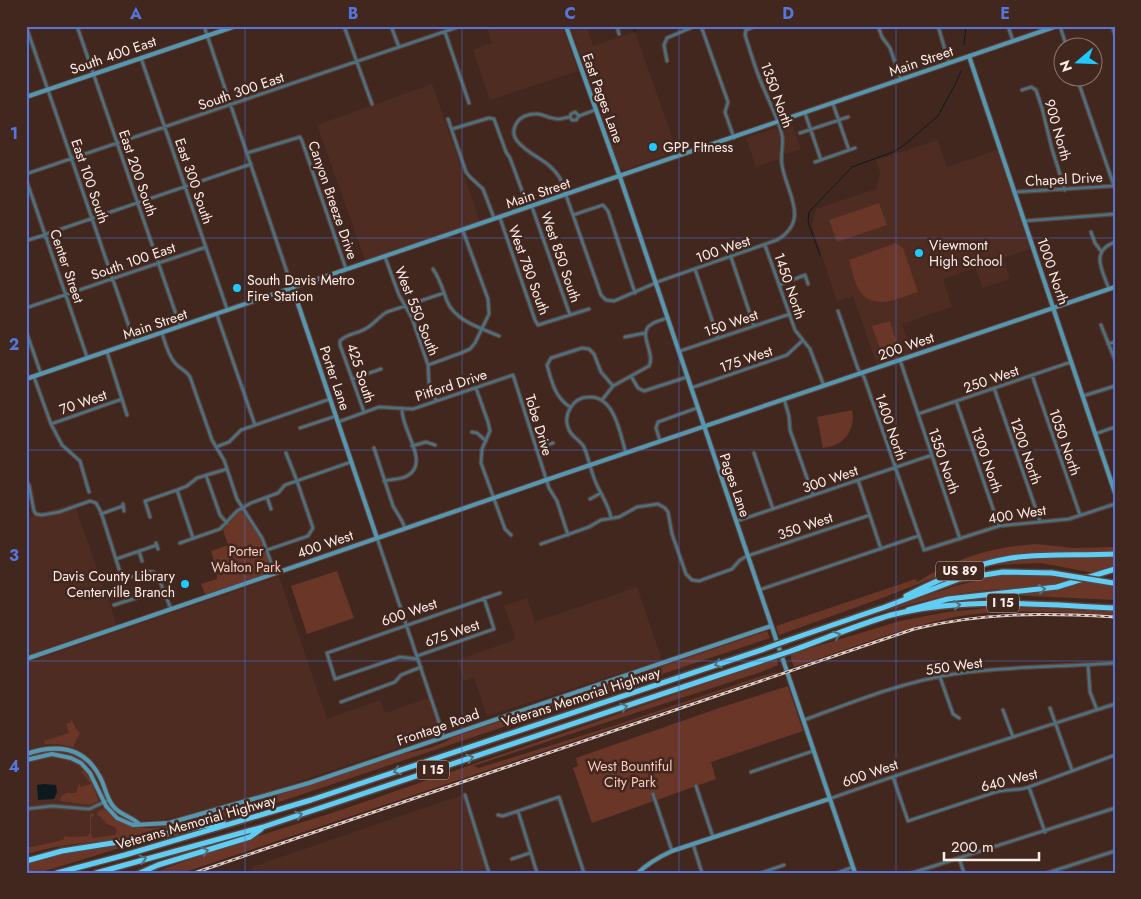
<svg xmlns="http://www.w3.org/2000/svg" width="1141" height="899" font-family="Jost,sans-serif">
<rect width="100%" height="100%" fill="#42271f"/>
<!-- built -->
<path fill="#4e2c22" d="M486,26H562L578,71L490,100L473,50L492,43Z
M570,26H587L593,46L635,32L677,151L624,170L620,168Z
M432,84L480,221L365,260L317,125Z
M791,122L801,149L785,154V140L782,127L784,124Z
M774,128L778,130L780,139L779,159L756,167L746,138Z
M938,140L947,167L997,150L1030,249L1003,258L1010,278L1006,280L983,288L975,268L943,279L952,307L902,324L912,353L877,365L853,296L837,301L812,226L816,209L876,189L880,173L876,160Z
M74,503L117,625L26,656V518Z
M279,576L327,719L380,700L385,713L428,698L439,730L437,735L258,795L179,817L160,820H144L140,835L94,842L60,845L31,853L26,852V663Z
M637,587L662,660L487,716L474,678L464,681L457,660L514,640L515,636L504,606L527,598L535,622Z
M462,795L487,873H254L252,867Z"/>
<!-- green -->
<path fill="#693627" d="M879,203L887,225L837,242L829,220Z
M896,243L903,248L918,292C900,298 873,312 859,290C854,282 852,269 849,260Z
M890,321L899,351L883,357L872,326Z
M852,410C856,430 844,446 823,448L817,417Z
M242,508L262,538L275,573L206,597L201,584L217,579V575L218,574L211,551L228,545L223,530Z
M1035,544L1074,548L1115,547V552L1027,554L995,559L994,558L951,571L885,597L779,635L776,626L916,579L917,582C958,558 988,548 1035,544Z
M1115,557V566L1094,573L1041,563L992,565L1033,559Z
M337,571L354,618L307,634L291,586Z
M1019,574L1049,576L1074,580C1042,588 1012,588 979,591C947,595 915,602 885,612C930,594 970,578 1019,574Z
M1084,582L1115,587V600L1009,595L1053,590Z
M987,608H1032L1115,612V615C1061,613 1005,607 951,618C898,629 846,650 794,667L791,659V654L900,621L947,612Z
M767,631L770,638L276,803C225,818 174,829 122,838C91,843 60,844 31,853L26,852V846L32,847L59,841L64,839V836L72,837L88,836L90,832V814L93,813L94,816L91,817V833L93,838L115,835L117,832L116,828L107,824L101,817L98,816L97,812L104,809C118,820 129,828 148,828C172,828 196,819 219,813C279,796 338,776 397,756C414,750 437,749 451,738Z
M777,659L778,665L761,672L473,766L479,768L619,724L759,677L777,672V673L182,873H153L220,848L338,811Z
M788,686L803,731L711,762L716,779L592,823L573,768L578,766L576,758L722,707Z
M71,718L76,729L80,733L73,747L58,744H45L44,741L69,733L66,724L71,722Z
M83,770L90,779L98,799L97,802L89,805L60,801L61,797L66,793H76L79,784L81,787L91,784L82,772L80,773Z
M157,837L38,873H28L26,870V864L29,863L63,853L133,843Z"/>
<!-- water -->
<path fill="#0c1a20" d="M44,784L56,785L57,792L54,799L38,800L37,785Z"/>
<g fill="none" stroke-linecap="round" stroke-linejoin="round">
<!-- stream -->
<path stroke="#0c1a20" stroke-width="1" d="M634,26L635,32
M964,45L966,26
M820,255L808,222L809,212L852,167L893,152L904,145L938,116L957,81L961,71"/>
<!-- street casing -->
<g stroke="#5c433b" stroke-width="5">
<path id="street" d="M26,26L134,341
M77,26L180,326
M204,26L292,287
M344,26L372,104
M391,26L399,47
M617,26L619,34
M701,26L728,102L725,112L734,138
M878,26L882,37L890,48L901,80
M938,26L949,63
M1008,26L1013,41
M1060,26L1067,48
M1112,26L1115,35
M445,32L469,103
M141,58L227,309
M667,61L664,45L667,38L695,26
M1077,78L1114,186
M1022,90L1031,87L1036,90L1042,108L1052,149L1065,190
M833,104L849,150
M805,113L821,160
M579,116L575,112L571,114L570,117L572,120H576L579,116L595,110
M570,117C567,117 563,119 559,119C547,119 541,111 528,115C516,118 509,132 518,142C531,157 548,159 560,178L601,295L606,300L614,301L660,281L777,240C811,220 786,192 782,165C780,155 784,145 782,135C778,118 770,104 764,89C756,72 751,53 745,35L746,30L756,26
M448,119L466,172L470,177L483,189L494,218
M452,129L489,118L494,119L506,152L510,158L528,207
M800,133L848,117
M247,153L300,137L302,141L346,269
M815,162L855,148
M26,174L461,26
M26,179L87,357
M1014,192L1113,186
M532,207L570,315
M573,215L603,205L608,211L635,293
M500,218L535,320L538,325L589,309
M1024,221L1115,214
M1091,232L1095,243L1101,251
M26,241L251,164
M765,245L795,330L810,349L824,386
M385,257L399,295L412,318L428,365L429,383L436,401
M731,257L754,326
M433,269C440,279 443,290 447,301C455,321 481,328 499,336
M695,269L718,338
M779,285L805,275L808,284
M1109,289C1102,270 1090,251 1115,242
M26,308L206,247
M838,311L858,369L864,377L924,550L999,526L1069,519L1115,504
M217,315L255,425
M1101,325L1115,360
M26,331L41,374
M162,333C165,343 168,355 175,363C180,369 186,370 190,377L212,440L224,460L237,499L262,538L275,573
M625,337L645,333
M1108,344L1115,342
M680,351L790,314
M107,352L127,415
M900,360L960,539
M428,365L461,353L470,349L475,343L489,314L488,299L463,231
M1032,375L1080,515
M631,376L638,388L644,391L687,377
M34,377L51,424L62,445L80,461L89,492
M352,379L381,369
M476,388L488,422L490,431L482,449L481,463L505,529L511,535
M691,388L787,355L803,340
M994,388L1040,521
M1083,396L1115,386
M784,399L789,416L790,430L813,495
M602,400L613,386L649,366C656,353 636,332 652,324C656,321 662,320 667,318
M956,401L999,526
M570,407C555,397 552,383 547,365L551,358L582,348L589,349L594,354L601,372L613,386
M364,412L340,345V341C346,334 356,334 363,330C373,326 378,317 387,312L444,293
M918,414L1071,362
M338,422L379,407L413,409L513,375L549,488L557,501L568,535
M51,424L122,399
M300,428L336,416
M472,432L477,433L486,441
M1095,434L1115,427
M660,441L656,428L658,422L697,408
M412,446L426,442L435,445
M216,447L229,442L241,430L330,399
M374,448L393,506L402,521L405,528
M536,449L553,443
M754,453L773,509
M206,475L220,515L227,523
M858,480L881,549
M26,481L29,485L34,511L36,514L42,515L59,512L90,501L96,503L101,512L119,569C132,588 144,564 157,574L171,609
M384,481C392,479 400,480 407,476C431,463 401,430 402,409
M177,490L193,538
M267,497L271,509
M590,499L601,493
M123,504L124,511
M101,514L123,506
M150,517L145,501L177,490L187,486L197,478L227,469
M611,518C609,505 601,495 596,483C591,472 589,459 584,447C580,440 572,437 569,430C562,415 573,397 589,397C615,396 620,434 626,453
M737,521L932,455
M377,538L444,737
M156,543L158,549
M180,543L220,529L237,511L251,503L278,493L285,485L351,462
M541,544L589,527L601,520L619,517L637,507L658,504L665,508L668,512L672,534L686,574L692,580L699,581L732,569L740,560L747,556L870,515
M267,550L308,536L313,528L297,481L286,453
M139,551L142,561
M116,559L157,545
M127,590L130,600
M759,590L918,536
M114,605L164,589
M417,656L494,629L484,598
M418,659L400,657L335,679L327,653L500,593
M1088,665L1090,692L1097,710
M940,677L953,714L959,718
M341,702L395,682L401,675L421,667
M1050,708L1072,770
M1003,710L1013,737
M804,720C853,702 902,682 954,674C1006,666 1062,667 1115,663
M751,772L813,751
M893,777L908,821L996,792C1007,789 1018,791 1029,787L1115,755
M696,786L713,837
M1029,787L1045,832
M653,794L672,851
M465,795L489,873
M829,799C924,765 1019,735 1115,704
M26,809L52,806L89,809L109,800
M518,811L537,873
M498,815L503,816L559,797L584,873
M693,844L702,873
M959,858L964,873
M512,859L530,853
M761,873L784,865
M837,873L853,867
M912,873L1115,808
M1047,873L1115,851"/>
</g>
<!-- secondary casing -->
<g stroke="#5c433b" stroke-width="6">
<path id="secondary" d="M566,26L620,177L855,873
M969,56L1115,493
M26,97L236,26
M293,289L377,538
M26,379L1057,26
M26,659L546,480L1115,287
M26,754C56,744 84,746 100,777C105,786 106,797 113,806C120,815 130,816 138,823
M26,760L52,754L71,758L81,763L90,773L106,806L117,818L133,825L169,823L309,783L771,626
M638,873C648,863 659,857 672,851L829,799"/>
</g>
<!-- highway casing -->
<g stroke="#5c433b" stroke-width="8">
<path id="highway" d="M906,596C939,579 974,564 1011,558C1045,553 1080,556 1115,554
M908,610L948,599L1057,587L1115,569
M786,641L885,607L959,579L1003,572L1052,573
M791,651C824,639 857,625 891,615C964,596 1040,605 1115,608
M26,861L62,851L144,838L223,822
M57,873L125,855L311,800L764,649
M96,873L263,827L767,659
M140,873L158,865L250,837L261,829"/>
</g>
<!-- street -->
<use href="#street" stroke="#4a7282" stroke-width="2.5"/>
<!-- secondary -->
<use href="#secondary" stroke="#5597b0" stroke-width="4"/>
<!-- highway -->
<use href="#highway" stroke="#60cdf5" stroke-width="5"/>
<!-- rail casing -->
<g stroke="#ddccc7" stroke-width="3">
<path id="rail" d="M194,873L914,629C984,612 1044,613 1115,617"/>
</g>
<!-- rail -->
<use href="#rail" stroke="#42271f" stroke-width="1" stroke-dasharray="4" stroke-linecap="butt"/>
<!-- highway-bridge casing -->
<g stroke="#5c433b" stroke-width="8" stroke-linecap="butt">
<path id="highway-bridge" d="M1052,573L1113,583
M764,649L786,641
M767,659L791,651"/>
</g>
<!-- highway-bridge -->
<use href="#highway-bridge" stroke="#60cdf5" stroke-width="5"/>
</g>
<!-- one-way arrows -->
<defs><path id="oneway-chevron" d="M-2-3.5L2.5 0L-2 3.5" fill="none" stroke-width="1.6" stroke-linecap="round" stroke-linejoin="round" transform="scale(1.25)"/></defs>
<g stroke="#50727f">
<use href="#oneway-chevron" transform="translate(1042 589) rotate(-7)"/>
<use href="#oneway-chevron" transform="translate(957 605) rotate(-6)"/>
<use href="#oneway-chevron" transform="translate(837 635) rotate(-19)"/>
<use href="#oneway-chevron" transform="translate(718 664) rotate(162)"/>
<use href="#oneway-chevron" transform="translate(624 707) rotate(-18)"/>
<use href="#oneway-chevron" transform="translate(470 758) rotate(-18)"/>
<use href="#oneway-chevron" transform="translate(397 771) rotate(161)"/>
<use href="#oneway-chevron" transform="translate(299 815) rotate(-18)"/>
<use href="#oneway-chevron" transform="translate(205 851) rotate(-17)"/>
<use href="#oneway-chevron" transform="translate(143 859) rotate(-15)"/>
</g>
<!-- grid -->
<path fill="none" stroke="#5576dc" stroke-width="1" stroke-opacity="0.55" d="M245,26V873M462,26V873M679,26V873M896,26V873M26,238H1115M26,450H1115M26,661H1115"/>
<!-- markers -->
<g fill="#1fc9fd" stroke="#42271f" stroke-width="2">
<circle cx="653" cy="147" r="5"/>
<circle cx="919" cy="253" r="5"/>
<circle cx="237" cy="288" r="5"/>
<circle cx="185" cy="584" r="5"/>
</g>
<g text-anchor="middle" stroke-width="5" stroke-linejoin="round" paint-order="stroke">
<!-- shield labels -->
<g fill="#42271f" stroke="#c5b2ad" stroke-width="1">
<rect x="936" y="561.5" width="48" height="19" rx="4"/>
<rect x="987" y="593.5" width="32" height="19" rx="4"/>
<rect x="417" y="760.5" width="32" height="19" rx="4"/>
</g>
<g font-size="12" font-weight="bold" fill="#fdeeea">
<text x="960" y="575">US 89</text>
<text x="1003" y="607">I 15</text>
<text x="433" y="774">I 15</text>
</g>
<!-- street labels -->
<g font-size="14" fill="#fdeeea" stroke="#42271f">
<text transform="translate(113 55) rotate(-19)" y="5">South 400 East</text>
<text transform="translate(921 61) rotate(-19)" y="5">Main Street</text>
<text transform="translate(241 91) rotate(-19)" y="5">South 300 East</text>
<text transform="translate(777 95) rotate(70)" y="5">1350 North</text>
<text transform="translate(603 98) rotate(70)" y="5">East Pages Lane</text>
<text transform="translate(1058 130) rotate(74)" y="5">900 North</text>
<text transform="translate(138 173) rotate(71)" y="5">East 200 South</text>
<text transform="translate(1064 179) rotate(-3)" y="5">Chapel Drive</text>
<text transform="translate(90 181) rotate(71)" y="5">East 100 South</text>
<text transform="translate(194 181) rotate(71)" y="5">East 300 South</text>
<text transform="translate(538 193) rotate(-19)" y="5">Main Street</text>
<text transform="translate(333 200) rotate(71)" y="5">Canyon Breeze Drive</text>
<text transform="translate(723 249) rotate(-19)" y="5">100 West</text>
<text transform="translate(561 257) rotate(71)" y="5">West 850 South</text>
<text transform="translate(133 261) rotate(-19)" y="5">South 100 East</text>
<text transform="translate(67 266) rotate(71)" y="5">Center Street</text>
<text transform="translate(529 270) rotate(70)" y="5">West 780 South</text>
<text transform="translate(1053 271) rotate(71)" y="5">1000 North</text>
<text transform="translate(790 286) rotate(71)" y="5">1450 North</text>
<text transform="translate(417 311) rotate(68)" y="5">West 550 South</text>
<text transform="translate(731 323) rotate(-19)" y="5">150 West</text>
<text transform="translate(155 324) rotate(-19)" y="5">Main Street</text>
<text transform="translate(906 346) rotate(-19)" y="5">200 West</text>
<text transform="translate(746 359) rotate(-19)" y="5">175 West</text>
<text transform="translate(361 373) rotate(72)" y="5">425 South</text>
<text transform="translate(335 378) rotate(71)" y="5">Porter Lane</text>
<text transform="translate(991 379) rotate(-19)" y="5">250 West</text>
<text transform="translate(451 385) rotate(-18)" y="5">Pitford Drive</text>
<text transform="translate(83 402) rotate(-19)" y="5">70 West</text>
<text transform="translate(539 425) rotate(73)" y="5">Tobe Drive</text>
<text transform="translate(891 427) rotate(71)" y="5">1400 North</text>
<text transform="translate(1065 442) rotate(71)" y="5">1050 North</text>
<text transform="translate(1026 451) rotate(71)" y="5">1200 North</text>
<text transform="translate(987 460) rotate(71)" y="5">1300 North</text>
<text transform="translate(944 461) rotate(71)" y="5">1350 North</text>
<text transform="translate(830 479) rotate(-19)" y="5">300 West</text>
<text transform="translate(735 485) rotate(71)" y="5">Pages Lane</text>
<text transform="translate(1017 514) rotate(-9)" y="5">400 West</text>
<text transform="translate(805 526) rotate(-19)" y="5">350 West</text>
<text transform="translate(325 544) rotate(-19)" y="5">400 West</text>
<text transform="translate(409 612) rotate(-19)" y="5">600 West</text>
<text transform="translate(452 633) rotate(-19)" y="5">675 West</text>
<text transform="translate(954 666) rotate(-8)" y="5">550 West</text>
<text transform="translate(581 697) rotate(-18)" y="5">Veterans Memorial Highway</text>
<text transform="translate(438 727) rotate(-19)" y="5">Frontage Road</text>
<text transform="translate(870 773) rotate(-19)" y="5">600 West</text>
<text transform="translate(1009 780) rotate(-14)" y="5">640 West</text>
<text transform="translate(196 822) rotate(-16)" y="5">Veterans Memorial Highway</text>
</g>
<!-- poi labels -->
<g font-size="14" fill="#fdeeea" stroke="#42271f" text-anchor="start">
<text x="663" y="152">GPP FItness</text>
<text x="929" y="250">Viewmont<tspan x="929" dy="16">High School</tspan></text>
<text x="247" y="285">South Davis Metro<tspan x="247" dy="16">Fire Station</tspan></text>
<text x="175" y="581" text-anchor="end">Davis County Library<tspan x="175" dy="16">Centerville Branch</tspan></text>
</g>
<!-- park labels -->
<g font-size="14" fill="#f9cabc" stroke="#42271f">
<text x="246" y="556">Porter<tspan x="246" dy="16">Walton Park</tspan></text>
<text x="630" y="771">West Bountiful<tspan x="630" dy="16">City Park</tspan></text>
</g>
</g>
<!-- border -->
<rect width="1141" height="899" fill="none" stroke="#42271f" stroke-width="55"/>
<!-- north arrow -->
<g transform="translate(1078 62) rotate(251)"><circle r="24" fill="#42271f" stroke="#8d7770"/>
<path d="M0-4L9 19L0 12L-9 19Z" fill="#1fc9fd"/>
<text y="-8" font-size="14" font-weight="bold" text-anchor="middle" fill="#fdeeea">N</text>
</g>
<!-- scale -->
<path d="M944 852v8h95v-8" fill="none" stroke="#fdeeea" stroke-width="2.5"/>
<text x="951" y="852" font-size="15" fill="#fdeeea" stroke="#42271f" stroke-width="4" paint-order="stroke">200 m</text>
<rect x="28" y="28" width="1086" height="844" fill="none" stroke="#5576dc" stroke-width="2"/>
<g font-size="16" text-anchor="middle" font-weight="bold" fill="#5576dc">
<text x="136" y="19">A</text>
<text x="353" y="19">B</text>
<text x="570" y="19">C</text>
<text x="788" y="19">D</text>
<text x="1005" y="19">E</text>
<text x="14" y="139">1</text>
<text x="14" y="350">2</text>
<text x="14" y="561">3</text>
<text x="14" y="772">4</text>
</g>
</svg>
